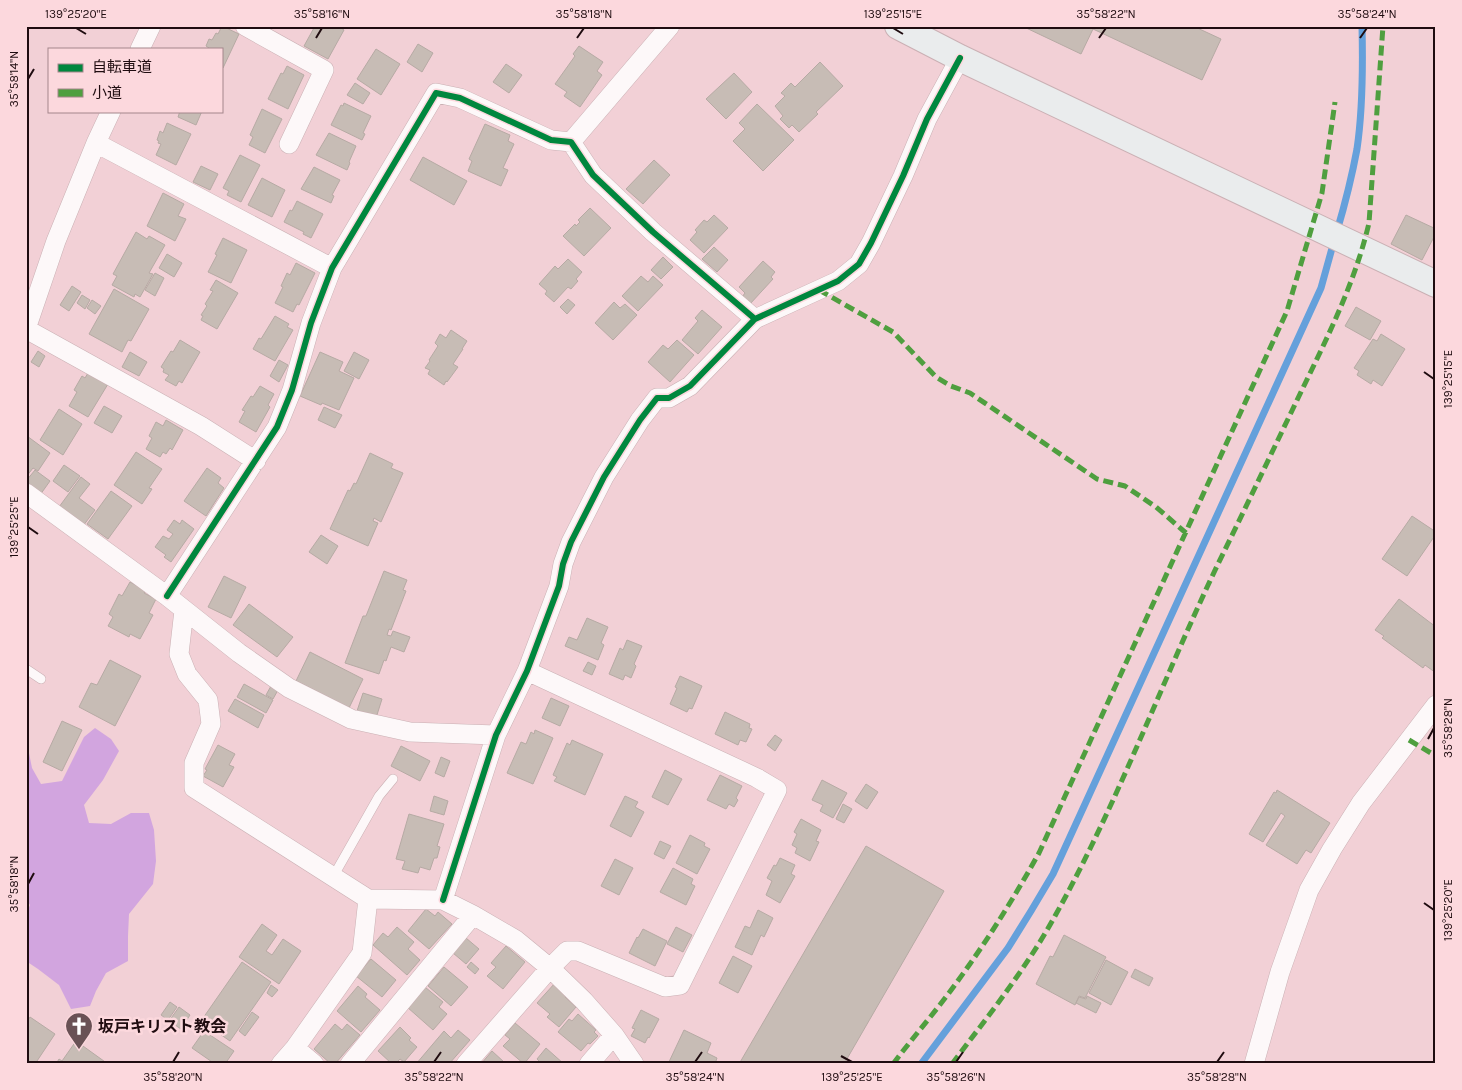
<svg xmlns="http://www.w3.org/2000/svg" width="1462" height="1090" font-family="Karla,'Noto Sans JP',sans-serif">
<rect width="100%" height="100%" fill="#f2d0d6"/>
<!-- forest -->
<path fill="#d2a5df" d="M95,728L111,739L119,751L103,780L84,805L89,823L111,824L131,813H149L154,830L156,861L153,884L129,914L128,936V961L106,973L96,991L90,1006L71,1009L59,985L38,969L26,961V915L30,905L26,899V747L28,748L32,768L41,784L62,781L84,737Z"/>
<g fill="none" stroke-linecap="round" stroke-linejoin="round">
<!-- stream -->
<path stroke="#65a0db" stroke-width="7" d="M1337,231C1345,204 1352,176 1357,149C1363,108 1363,67 1362,26
M921,1064L1008,948L1031,911L1053,874L1321,288L1334,241"/>
</g>
<!-- building -->
<path fill="#c7bcb5" stroke="#b6aaa4" d="M222,26L239,34L223,68H221V49H208L209,48L206,46L209,39L212,40L216,33L218,34Z
M315,26H338L344,30L328,59L304,46Z
M1022,26H1193L1221,39L1202,80L1093,29L1081,54Z
M418,44L433,53L422,72L407,62Z
M579,46L603,62L597,71L602,75L580,107L564,96L567,92L555,84L575,56L573,54Z
M376,49L400,64L381,95L357,79Z
M820,62L843,86L816,112L818,114L799,132L792,125L789,128L780,119L783,116L775,106L785,96L781,93L791,83L795,87Z
M506,64L522,75L509,93L493,82Z
M287,66L304,75L288,109L268,99L281,73L283,74Z
M734,73L752,92L726,119L706,99Z
M355,83L370,93L363,104L347,95Z
M344,103L371,116L363,133L365,134L362,140L331,125L341,105L343,106Z
M757,104L794,140L763,171L733,141L745,129L739,123Z
M262,109L282,119L265,153L249,145L253,137L250,135Z
M180,111H202L196,125L178,117Z
M167,123L191,134L176,165L156,155L161,144L158,143L159,141L157,140L160,131L163,133Z
M485,124L510,135L508,141L514,144L503,168L508,170L501,186L468,171L472,161L469,159Z
M329,133L356,146L349,162L350,163L347,170L316,155Z
M240,155L260,165L241,202L227,195L229,191L223,188Z
M423,157L467,181L454,205L410,180Z
M654,160L670,175L643,204L626,189Z
M201,166L218,174L210,190L193,182Z
M314,167L340,180L332,195L334,196L331,203L301,189Z
M262,178L285,190L272,217L248,205Z
M163,193L184,204L178,216L186,219L175,241L147,226Z
M297,201L323,214L311,238L303,234L304,232L284,222L290,210L292,211Z
M590,208L611,228L584,256L563,236L575,224L576,226L580,222L578,220Z
M714,215L728,228L704,253L690,240L697,232L695,230L704,220L707,222Z
M1406,215L1436,229V233L1422,260L1391,244Z
M136,232L147,239L149,236L165,245L149,273L153,274L140,297L135,294L134,297L112,285L117,276L113,274Z
M223,238L247,250L231,283L208,272L217,255L215,254Z
M714,247L728,260L717,272L702,259Z
M167,254L182,263L174,277L159,268Z
M663,257L673,267L661,279L651,270Z
M568,259L582,272L576,279L578,281L571,289L568,287L554,302L545,294L547,291L539,284L555,266L558,269Z
M763,261L775,272L771,277L773,279L750,304L742,297L745,293L739,287Z
M296,263L315,273L299,305L297,304L293,312L275,303L283,287L281,286L287,273L290,275Z
M155,273L164,278L155,296L145,290Z
M641,276L648,282L653,276L663,285L638,311L622,296Z
M216,280L238,293L217,329L201,320L203,316L201,315L207,306L205,304L213,291L210,290Z
M72,286L81,292L69,311L60,305Z
M114,289L149,309L131,341L128,340L122,352L89,334Z
M82,295L90,300L85,309L77,303Z
M568,299L575,305L567,314L560,307Z
M92,300L101,306L95,314L87,308Z
M614,302L620,308L625,304L637,315L613,340L595,323Z
M1356,307L1381,321L1370,340L1345,326Z
M702,310L722,327L698,354L682,340L698,321L695,318Z
M275,316L289,324L287,327L293,330L275,361L253,349L259,338L261,339Z
M451,330L467,341L462,349H463L453,364L458,367L447,382L446,381L444,385L428,374L430,370L425,368L430,361L429,360L438,346L435,343L440,334L446,338Z
M1381,334L1405,349L1382,386L1373,380L1371,384L1357,375L1359,371L1354,368L1373,339L1377,341Z
M180,340L200,352L182,383L179,381L176,386L165,380L169,375L163,372L164,369L161,367L171,351L173,352Z
M677,340L694,355L670,382L648,362L663,345L668,349Z
M38,351L45,356L39,367L31,362Z
M130,352L147,362L139,376L122,367Z
M320,352L343,362L339,371L354,378L339,410L322,403L321,405L300,396Z
M354,352L369,360L359,379L344,371Z
M279,360L288,365L279,382L270,376Z
M88,373L108,384L88,417L69,406L77,392L74,390L82,376L85,378Z
M260,386L274,394L268,405L270,407L256,432L239,422L245,411L242,410L251,396L253,397Z
M104,406L122,416L112,433L94,423Z
M324,407L342,415L335,428L318,420Z
M59,409L82,424L63,455L40,440Z
M166,420L183,430L172,450L170,448L166,454L163,452L160,457L146,449L152,438L149,436L156,422L163,426Z
M27,436L50,453L38,471L33,468L26,477Z
M136,452L162,469L149,488L152,489L142,504L114,485Z
M370,453L393,464L391,468L403,473L381,522L374,518L373,521L378,523L368,546L330,529L348,490L350,491L354,483L356,484Z
M64,465L80,476L68,492L53,481Z
M207,468L221,478L218,483L224,488L206,516L184,501Z
M35,470L50,481L40,495L26,485V481Z
M81,477L90,484L79,498L95,510L83,526L59,507Z
M111,491L132,506L108,539L87,524Z
M1412,516L1436,532V534L1407,576L1382,559Z
M174,520L180,524L182,520L194,529L171,562L164,557L166,555L155,547L163,536L169,539L173,534L167,530Z
M321,535L338,546L327,564L309,552Z
M384,571L407,580L403,590L406,591L391,630L389,629L387,635L391,636L393,631L410,637L404,652L391,647L386,661L384,660L379,674L345,663L363,616H366Z
M224,576L246,587L231,618L208,607Z
M130,582L146,590L144,593L156,599L149,613L153,615L140,639L130,634L129,637L108,626L113,617L109,614L119,594L122,596Z
M1399,599L1436,627V673L1425,665L1423,668L1382,638L1384,636L1375,630Z
M249,604L293,637L277,657L233,625Z
M587,618L608,627L601,643L604,645L598,660L565,646L569,637L577,640Z
M627,640L642,646L634,664L636,666L631,678L625,675L623,680L609,674L620,648L623,650Z
M310,652L363,679L349,708L296,681Z
M110,660L141,676L115,726L79,707L91,683L97,685Z
M588,662L596,666L592,675L583,671Z
M680,676L702,686L692,709L689,708L687,712L670,704L677,688L675,687Z
M244,684L273,700L266,713L237,697Z
M271,686L278,690L273,699L266,695Z
M363,693L382,699L376,718L357,711Z
M551,698L569,706L560,726L542,718Z
M235,699L264,715L258,728L228,711Z
M725,712L750,724L749,728L752,729L746,742L740,740L738,745L715,734Z
M62,721L82,730L62,771L43,762Z
M535,730L553,738L533,784L507,773L521,742L526,744L531,732L534,734Z
M775,735L782,740L775,751L767,745Z
M572,740L603,754L585,795L554,781L557,777L553,775L567,743L570,745Z
M218,745L235,754L229,765L234,767L223,787L203,776L207,770L205,769Z
M401,746L430,761L420,781L391,766Z
M441,757L450,761L444,777L435,773Z
M665,770L682,779L668,805L652,797Z
M720,775L742,786L736,798L738,800L734,807L729,804L726,809L707,800Z
M822,780L847,793L833,818L820,811L823,805L812,800Z
M866,784L878,792L867,809L855,801Z
M1277,790L1330,823L1311,853L1306,850L1297,864L1266,845L1285,816L1281,813L1263,842L1249,834L1274,792L1276,793Z
M434,796L448,801L444,815L430,811Z
M625,796L638,802L635,807L644,812L631,837L610,826Z
M843,804L852,809L844,823L836,819Z
M409,814L444,824L437,846L440,847L437,858H434L430,870L420,867L418,873L402,869L405,861L396,859Z
M801,819L821,830L816,841L819,842L810,861L795,853L797,848L792,845L797,834L794,832Z
M690,835L705,843L704,846L710,849L697,874L676,863Z
M660,841L671,846L664,859L654,854Z
M866,846L944,891L844,1064H739Z
M780,858L795,865L791,874L795,876L780,903L766,895L772,881L767,878L774,865L776,866Z
M615,859L633,868L619,895L601,886Z
M673,868L693,879L691,884L695,886L686,905L660,892Z
M426,909L435,916L438,912L452,924L429,949L408,931Z
M758,910L773,918L764,937L761,935L752,955L735,947L745,926L750,928Z
M262,924L277,935L266,951L272,955L283,939L301,951L279,984L239,957Z
M397,927L414,942L408,949L420,960L407,975L373,945L383,933L388,937Z
M676,927L692,935L683,952L667,944Z
M643,929L667,941L655,966L629,953L637,937L638,938Z
M1064,935L1106,957L1085,998L1079,996L1075,1005L1036,984L1050,956L1053,957Z
M466,938L479,949L466,964L453,953Z
M506,946L525,962L503,989L487,976L496,967L491,963Z
M733,956L752,966L738,993L719,983Z
M371,959L396,980L382,997L356,976Z
M1106,960L1128,972L1111,1005L1089,993Z
M242,962L271,982L230,1041L201,1021Z
M471,962L479,969L475,974L467,967Z
M444,967L468,987L451,1006L428,986Z
M1135,969L1153,978L1149,986L1131,977Z
M555,983L567,994L565,997L576,1007L559,1027L547,1017L550,1014L537,1003Z
M271,985L278,990L272,997L267,993Z
M358,986L367,994L365,997L380,1010L361,1032L337,1011Z
M425,987L443,1002L439,1007L447,1014L433,1030L407,1007Z
M1087,996L1101,1003L1096,1013L1076,1003L1079,997L1086,999Z
M170,1002L177,1007L168,1020L161,1015Z
M179,1007L190,1015L181,1029L169,1021Z
M641,1010L659,1019L649,1038L648,1037L645,1043L631,1036L635,1029L632,1028Z
M252,1012L259,1017L245,1036L239,1031Z
M578,1014L596,1030L594,1032L598,1036L590,1044L588,1043L581,1051L558,1032L569,1019L572,1021Z
M30,1017L55,1034L35,1064H26V1023Z
M515,1023L540,1044L524,1064L503,1046L510,1039L505,1035Z
M335,1024L342,1030L347,1024L360,1035L335,1064H331L314,1049Z
M400,1027L411,1038L409,1040L417,1047L404,1062L400,1059L395,1064H392L378,1051Z
M458,1030L470,1040L449,1064H416L444,1031L451,1038Z
M684,1030L711,1043L707,1053L717,1058L715,1064H668Z
M204,1031L234,1051L225,1064H215L192,1048Z
M76,1041L108,1064H56L59,1059L62,1061Z
M546,1048L564,1064H537L539,1061L537,1059Z
M492,1051L504,1062L503,1064H481Z"/>
<g fill="none" stroke-linecap="round" stroke-linejoin="round">
<!-- lane casing -->
<g stroke="#cab0b4" stroke-width="10">
<path id="lane" d="M26,669L41,679
M333,877L379,796L393,779"/>
</g>
<!-- street casing -->
<g stroke="#cab0b4" stroke-width="20">
<path id="street" d="M245,26L324,70L289,144
M140,49L151,26
M571,142L670,26
M96,143L332,268
M26,329L201,426L256,461
M26,329L56,241L96,143L111,111
M26,493L167,596L239,653L289,688L351,719L410,732L496,735
M167,596L277,427L292,390L311,323L332,268L436,93L460,98L551,140L571,142L593,175L653,232L755,319
M184,610L179,654L187,674L208,700L211,724L194,763V788L368,899L443,900L473,915L516,940L550,968L584,1001L614,1035L634,1064
M443,900L496,735L527,671L559,586L563,564L571,542L604,477L640,420L657,398H669L690,386L755,319L838,281L859,264L871,243L903,176L927,119L960,58
M295,1048L314,1064
M281,1064L295,1048L362,953L368,899
M350,1064L473,915
M466,1064L550,968L567,951H578L665,987L680,985L777,790L757,778L527,671
M589,1064L614,1035
M1254,1064L1280,972L1309,890L1332,849L1361,803L1436,705"/>
</g>
<!-- secondary casing -->
<g stroke="#cab0b4" stroke-width="28">
<path id="secondary" d="M898,26L960,58L1436,284"/>
</g>
<!-- lane -->
<use href="#lane" stroke="#fdf8f9" stroke-width="9"/>
<!-- street -->
<use href="#street" stroke="#fdf8f9" stroke-width="19"/>
<!-- secondary -->
<use href="#secondary" stroke="#eaeced" stroke-width="26"/>
<!-- quiet -->
<path stroke="#4f9f3f" stroke-width="5" stroke-dasharray="10 5" stroke-linecap="butt" d="M819,290L893,332L936,377L951,386L970,393L1097,479L1125,486L1156,507L1186,533
M1409,740L1436,756
M893,1064C914,1036 937,1010 957,982C987,941 1014,898 1039,853L1287,311L1322,193L1335,102
M952,1064C988,1016 1026,969 1055,916C1118,803 1162,681 1218,564C1246,507 1273,450 1300,394C1327,338 1355,283 1369,223L1383,26"/>
<!-- cycleway casing -->
<g stroke="#fcd8dd" stroke-width="9">
<path id="cycleway" d="M167,596L277,427L292,390L311,323L332,268L436,93L460,98L551,140L571,142L593,175L653,232L755,319
M443,900L496,735L527,671L559,586L563,564L571,542L604,477L640,420L657,398H669L690,386L755,319L838,281L859,264L871,243L903,176L927,119L960,58"/>
</g>
<!-- cycleway -->
<use href="#cycleway" stroke="#00873e" stroke-width="6"/>
</g>
<!-- ticks -->
<path fill="none" stroke="#1f0c10" stroke-width="2" d="M76,28L86,34M893,28L903,34M316,38L322,28M577,38L584,28M1099,38L1106,28M1360,38L1367,28M28,79L34,69M1424,372L1434,379M28,527L38,534M1428,739L1434,728M28,884L34,873M1424,903L1434,910M841,1056L852,1062M173,1062L179,1052M434,1062L441,1052M695,1062L702,1052M956,1062L963,1052M1217,1062L1224,1052"/>
<!-- icons -->
<defs>
<g id="church-pin" transform="scale(1.4375)"><path d="M0 17L-7.5 6A9.5 9.5 0 1 1 7.5 6Z" fill="#695155" stroke="#fcd8dd"/><path d="M-1.2-6h2.4v3.5h3.3v2.4h-3.3V6h-2.4V-.1h-3.3v-2.4h3.3Z" fill="#fff"/></g>
</defs>
<g fill-rule="evenodd">
<use href="#church-pin" x="79" y="1026"/>
</g>
<g text-anchor="middle" stroke-width="5" stroke-linejoin="round" paint-order="stroke">
<!-- poi labels -->
<g font-size="16" font-weight="bold" fill="#1f0c10" stroke="#fcd8dd" text-anchor="start">
<text x="98" y="1032">坂戸キリスト教会</text>
</g>
</g>
<!-- border -->
<rect width="1462" height="1090" fill="none" stroke="#fcd8dd" stroke-width="55"/>
<!-- legend -->
<rect x="48" y="48" width="175" height="65" fill="#fcd8dd" stroke="#a4868b"/>
<rect x="58" y="64" width="25" height="8" fill="#00873e" stroke="#a4868b"/>
<text x="92" y="72" font-size="15" fill="#1f0c10">自転車道</text>
<rect x="58" y="89" width="25" height="8" fill="#4f9f3f" stroke="#a4868b"/>
<text x="92" y="98" font-size="15" fill="#1f0c10">小道</text>
<rect x="28" y="28" width="1406" height="1034" fill="none" stroke="#1f0c10" stroke-width="2"/>
<g font-size="12" text-anchor="middle" fill="#1f0c10">
<text x="76" y="18">139°25'20"E</text>
<text x="322" y="18">35°58'16"N</text>
<text x="584" y="18">35°58'18"N</text>
<text x="893" y="18">139°25'15"E</text>
<text x="1106" y="18">35°58'22"N</text>
<text x="1367" y="18">35°58'24"N</text>
<text transform="translate(14 79) rotate(-90)" y="4">35°58'14"N</text>
<text transform="translate(1448 379) rotate(-90)" y="4">139°25'15"E</text>
<text transform="translate(14 527) rotate(-90)" y="4">139°25'25"E</text>
<text transform="translate(1448 728) rotate(-90)" y="4">35°58'28"N</text>
<text transform="translate(14 884) rotate(-90)" y="4">35°58'18"N</text>
<text transform="translate(1448 910) rotate(-90)" y="4">139°25'20"E</text>
<text x="173" y="1081">35°58'20"N</text>
<text x="434" y="1081">35°58'22"N</text>
<text x="695" y="1081">35°58'24"N</text>
<text x="852" y="1081">139°25'25"E</text>
<text x="956" y="1081">35°58'26"N</text>
<text x="1217" y="1081">35°58'28"N</text>
</g>
</svg>
